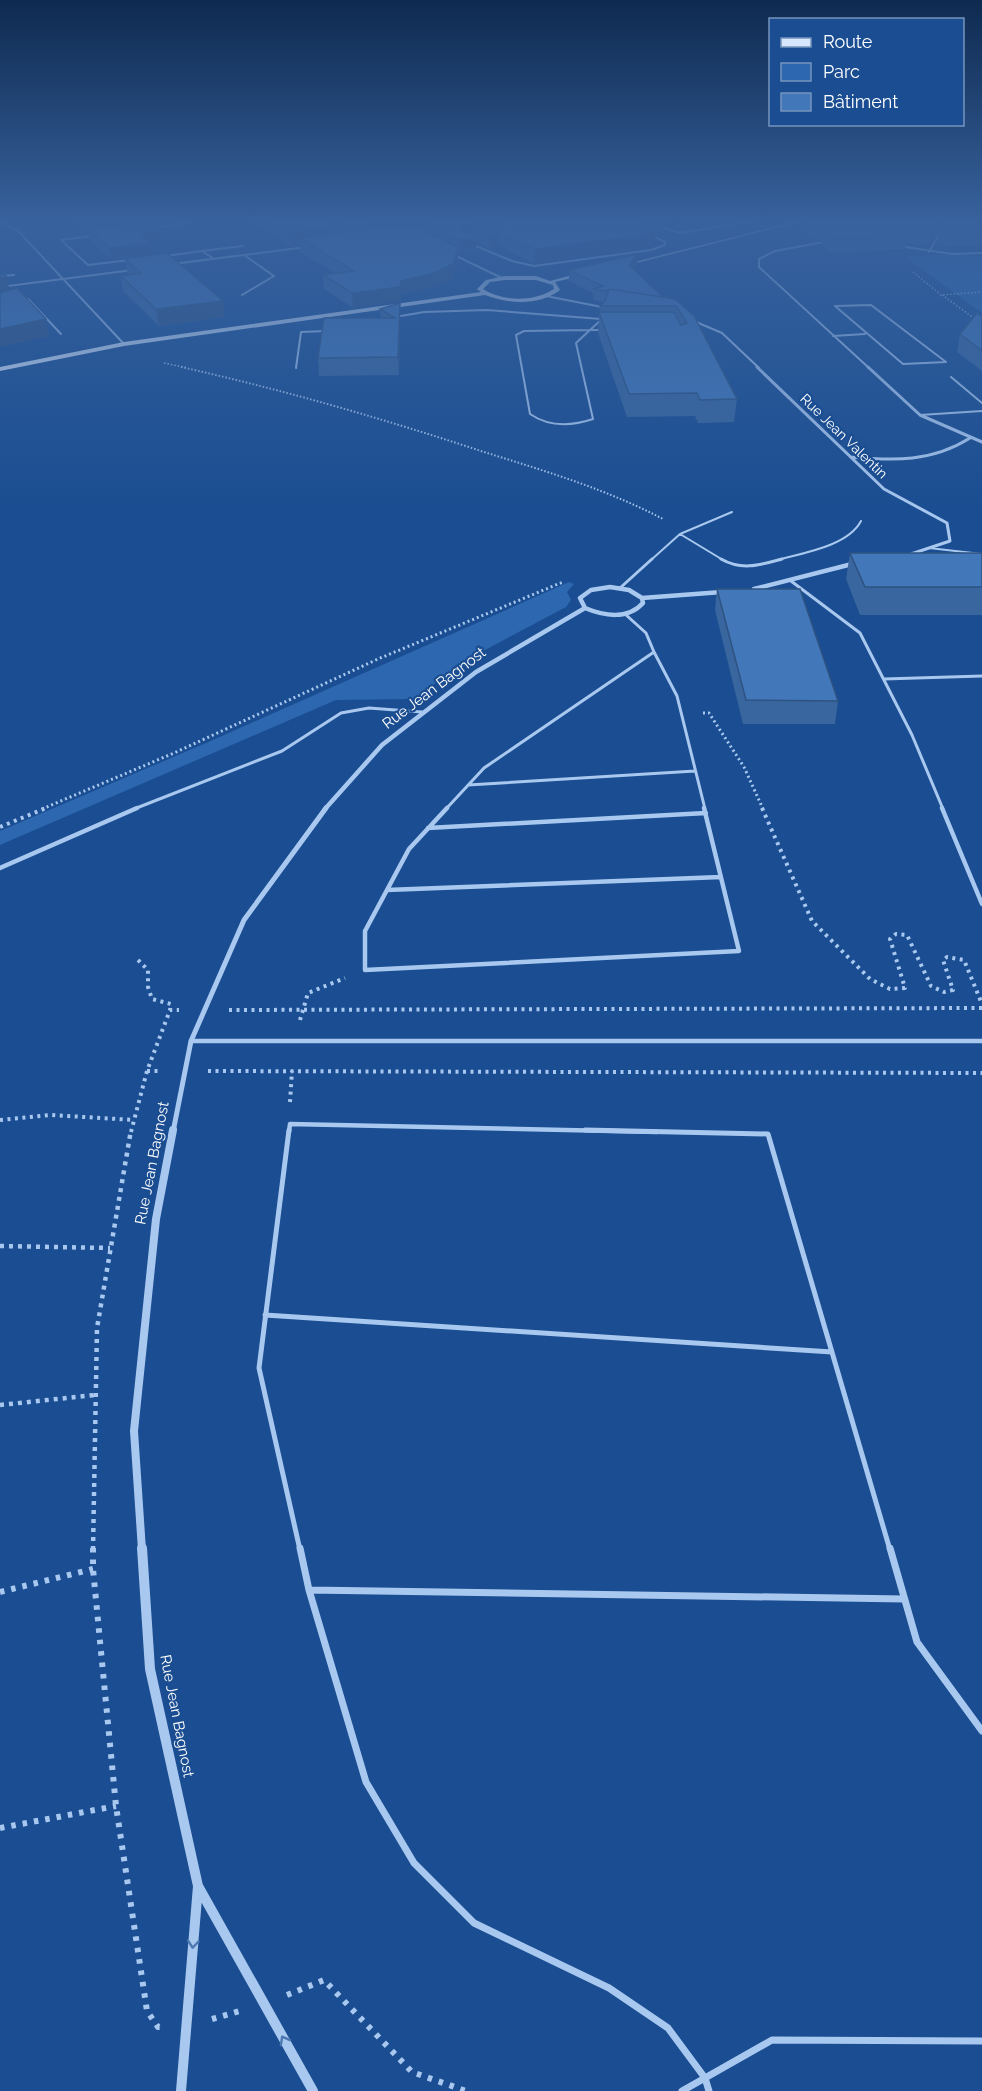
<svg xmlns="http://www.w3.org/2000/svg" width="982" height="2091" font-family="Raleway,sans-serif">
<rect width="100%" height="100%" fill="#1a4d91"/>
<!-- green -->
<path fill="#2c67af" d="M932,255L982,256V313L905,257Z
M569,582L574,584L567,592L571,600L566,607L470,658L414,699L336,700L0,845V831L206,743Z"/>
<g fill="none" stroke-linecap="round" stroke-linejoin="round">
<!-- path-far5 -->
<path stroke="#a9c8ef" stroke-width="1.5" stroke-dasharray="1.5 2" stroke-linecap="butt" d="M913,272L941,295L982,292
M942,295L982,324
M164,363L188,368"/>
<!-- path-far4 -->
<path stroke="#a9c8ef" stroke-width="2" stroke-dasharray="1.5 2" stroke-linecap="butt" d="M181,367C284,390 384,419 484,452C545,471 606,489 663,519"/>
<!-- path-far3 -->
<path stroke="#a9c8ef" stroke-width="3" stroke-dasharray="2 3" stroke-linecap="butt" d="M703,713H709L744,767L763,809
M42,809L174,753L378,659L563,582"/>
<!-- path-far2 -->
<path stroke="#a9c8ef" stroke-width="4" stroke-dasharray="3 4.5" stroke-linecap="butt" d="M762,808L812,921L870,979L890,989L905,988L890,939L896,934L907,935L931,986L944,992L953,990L943,960L947,957L964,960L982,1004
M0,827L46,808
M138,960L148,970V987L152,999L171,1004L170,1010
M229,1010L982,1008
M300,1020L308,993L345,978
M147,1071H162
M208,1071L982,1073
M290,1102L292,1071
M0,1120L51,1115L134,1120
M131,1132L147,1071L170,1010H179"/>
<!-- path-far1 -->
<path stroke="#a9c8ef" stroke-width="4.5" stroke-dasharray="4 5" stroke-linecap="butt" d="M0,1246L110,1248
M0,1405L95,1395
M93,1550L97,1328L131,1130"/>
<!-- path -->
<path stroke="#a9c8ef" stroke-width="6" stroke-dasharray="4.5 7" stroke-linecap="butt" d="M93,1548V1569L116,1806L147,2011L158,2027H161
M0,1592L93,1569
M0,1828L116,1806
M287,1995L324,1980L412,2072L466,2091
M212,2019L240,2011"/>
<!-- service-far4 -->
<path stroke="#a9c8ef" stroke-width="2" d="M0,220L20,233L124,344
M657,226L681,233L758,220
M152,228L189,223
M93,236L61,240L88,265L130,260
M471,244L512,261L534,266L651,250L665,245V242L650,235
M202,251L243,246
M929,252L940,233
M166,256L202,251L214,259
M0,276L14,275
M242,295L274,276L244,255
M28,299L61,334
M871,305L946,362L903,364L835,306Z
M395,317L424,312L487,310L601,319
M590,330L576,343L593,419C572,426 549,427 530,414L516,335L524,331Z
M590,330L601,320
M590,330H604
M833,336L865,334
M296,368L301,332L326,331
M951,377L982,403
M920,415L982,411
M680,534L723,560
M929,548L982,554
M651,560L680,534L732,512
M777,560C803,553 848,546 861,521"/>
<!-- service-far3 -->
<path stroke="#a9c8ef" stroke-width="3" d="M721,559C742,571 760,565 782,559
M791,581L860,633L912,735L943,809
M620,588L652,559
M625,614L646,633L654,652
M654,652L677,696L705,809
M884,679L982,676
M468,785L695,771
M134,809L282,751L341,713L369,708L422,712
M446,809L484,768L654,652"/>
<!-- service-far2 -->
<path stroke="#a9c8ef" stroke-width="4.5" d="M447,808L409,849L365,931V970L739,951L704,808
M942,808L982,904
M428,828L706,813
M0,868L137,808
M387,890L721,877
M191,1041H982
M289,1132L290,1124L657,1132"/>
<!-- service-far1 -->
<path stroke="#a9c8ef" stroke-width="5" d="M289,1130L259,1368L300,1550
M585,1130L768,1134L890,1550
M265,1315L832,1352"/>
<!-- service -->
<path stroke="#a9c8ef" stroke-width="7" d="M300,1548L309,1590L366,1782L414,1863L474,1923L609,1988L668,2028L705,2078L709,2091
M890,1548L917,1642L982,1731
M309,1590L904,1599
M682,2091L772,2040L982,2041"/>
<!-- minor-far5 -->
<path stroke="#a9c8ef" stroke-width="2" d="M830,241L775,251L759,259V267L869,368
M899,246L952,254L982,253
M452,254L502,278
M173,264L306,247
M0,287L133,270
M546,296L607,308
M689,319L722,333L759,368"/>
<!-- minor-far4 -->
<path stroke="#a9c8ef" stroke-width="3" d="M757,367L884,489L947,523L950,541L911,554
M868,367L920,415L982,442
M851,457C894,461 932,462 970,438"/>
<!-- minor-far3 -->
<path stroke="#a9c8ef" stroke-width="4.5" d="M754,589L856,563
M585,608L580,598L591,590L610,587L629,590L642,598L722,592
M325,809L382,745L476,672L585,608C604,616 628,620 643,603L642,598"/>
<!-- minor-far2 -->
<path stroke="#a9c8ef" stroke-width="5" d="M173,1132L191,1041L244,920L326,808"/>
<!-- minor-far1 -->
<path stroke="#a9c8ef" stroke-width="8" d="M142,1550L134,1431L156,1219L173,1130"/>
<!-- minor -->
<path stroke="#a9c8ef" stroke-width="10" d="M142,1548L150,1669L198,1886L313,2091
M181,2091L198,1886"/>
<!-- secondary -->
<path fill="#d6e6fb" fill-rule="evenodd" d="M802,220H808L624,266L622,265Z
M583,272L585,275L555,282L560,290C539,306 508,304 485,295L124,346L0,371V367L124,342L481,292L477,289L486,280L505,276H536L550,281ZM505,280H536L553,285L554,289C534,302 503,302 483,289L490,282Z"/>
</g>
<!-- wall -->
<path fill="#39669f" d="M68,220H207L154,226L161,240L149,241L152,254L111,259L90,240L89,233L83,234Z
M248,220H737L699,227L671,220L667,226L663,225V231L659,236L655,234V241L650,247L534,263L499,246L489,248L476,242V250L461,252L460,254L458,253V261L453,278L435,287L401,295V301L353,308L324,289L323,275L336,273L300,252V245L291,246Z
M776,220H982V245L937,246L939,233L944,225L941,226L929,245L906,243L905,249L831,253L821,245L822,239H813L796,225L797,220L785,222Z
M125,259L225,317L159,326L123,291L121,276L128,275Z
M637,264L633,270L663,297L675,299L737,399L734,422L698,423L695,416L627,417L598,333L600,306L604,302L593,300V293L569,281V270Z
M400,303V319L399,375L319,376L318,358L381,318L380,309Z
M982,316V371L957,352L960,334Z
M850,553H982V615H860L846,579Z
M717,589L838,701L835,724H743L715,610Z"/>
<!-- shaded-wall -->
<path fill="#2e5382" d="M95,220H207L92,233L88,229L89,233L83,234L81,221Z
M399,220H568L472,228V234L462,238L476,237V250L461,252L460,254V241L422,223L423,229L350,238V226Z
M663,220V231L659,236L660,223Z
M667,220H671L667,226Z
M699,220H737L699,227Z
M786,220H797L785,222Z
M939,220H953L941,226L929,245L931,232Z
M338,227L339,240L299,238L300,245L291,246L290,233Z
M159,229L161,240L147,242L150,243L152,254L111,259L109,248L141,232Z
M656,229L655,241L650,247L534,263V249Z
M499,233V246L489,248V235Z
M458,247V261L453,278L435,287L401,295V301L353,308L352,293Z
M638,254L637,264L628,276L629,265Z
M7,277L10,293L0,294V278Z
M223,301L225,317L159,326L156,309Z
M400,303V319L399,375L398,357Z
M46,319L49,336L0,347V329Z"/>
<!-- building -->
<path fill="#4277b9" stroke="#2e5382" stroke-width="1.5" d="M267,220H324L338,227L290,233Z
M338,220H399L350,226Z
M452,220H476L461,226L462,231L476,237L461,239L460,241L422,223Z
M515,220H633L656,229L651,234L534,249L499,233L489,235L472,228L483,224Z
M650,220H663L660,223Z
M806,220H939L931,232L859,225L815,226Z
M947,220H982V232L939,233Z
M147,221L159,229L141,232L146,235L142,236L150,243L109,248L88,229Z
M410,224L458,247L453,264L434,273L401,281L400,287L352,293L323,275L354,271L299,238Z
M823,230H859L907,234L833,238Z
M167,253L223,301L156,309L121,276L141,273L125,259Z
M638,254L629,265L663,297L609,289L608,291L593,289L603,286L569,270Z
M0,274H4L7,277L0,278Z
M17,288L46,319L0,329V293Z
M609,289L675,299L694,316L737,399L700,400L697,393L629,394L599,312H674L681,325L687,323L676,306H600L605,301Z
M400,303L398,357L318,358L324,318H395L380,309Z
M977,313L982,316V351L960,334Z
M850,553H982V587H865Z
M717,589H800L838,701L746,700Z"/>
<!-- one-way arrows -->
<defs><path id="oneway-chevron" d="M-2-3.5L2.5 0L-2 3.5" fill="none" stroke-width="1.6" stroke-linecap="round" stroke-linejoin="round" transform="scale(1.5)"/></defs>
<g stroke="#4c78b2">
<use href="#oneway-chevron" transform="translate(193 1944) rotate(95)"/>
<use href="#oneway-chevron" transform="translate(284 2040) rotate(-119)"/>
</g>
<!-- sky -->
<linearGradient id="sky" x2="0" y2="1"><stop stop-color="#0e2a50"/><stop offset="0.43" stop-color="#38629d"/><stop offset="1" stop-color="#38629d" stop-opacity="0"/></linearGradient>
<rect width="982" height="512" fill="url(#sky)"/>
<g text-anchor="middle" stroke-width="4.5" stroke-linejoin="round" paint-order="stroke">
<!-- far-street labels -->
<g font-size="14" fill="#fff" stroke="#1a4d91">
<text transform="translate(844 436) rotate(44)" y="5">Rue Jean Valentin</text>
</g>
<!-- street labels -->
<g font-size="15" fill="#fff" stroke="#1a4d91">
<text transform="translate(434 688) rotate(-37)" y="5">Rue Jean Bagnost</text>
<text transform="translate(152 1163) rotate(-79)" y="5">Rue Jean Bagnost</text>
<text transform="translate(177 1716) rotate(79)" y="5">Rue Jean Bagnost</text>
</g>
</g>
<!-- legend -->
<rect x="769" y="18" width="195" height="108" fill="#1a4d91" stroke="#7694bd" stroke-width="1.5"/>
<rect x="781" y="38" width="30" height="9" fill="#d6e6fb" stroke="#7694bd" stroke-width="1.5"/>
<text x="823" y="48" font-size="18" fill="#ffffff">Route</text>
<rect x="781" y="63" width="30" height="18" fill="#2c67af" stroke="#7694bd" stroke-width="1.5"/>
<text x="823" y="78" font-size="18" fill="#ffffff">Parc</text>
<rect x="781" y="93" width="30" height="18" fill="#4277b9" stroke="#7694bd" stroke-width="1.5"/>
<text x="823" y="108" font-size="18" fill="#ffffff">Bâtiment</text>
</svg>
